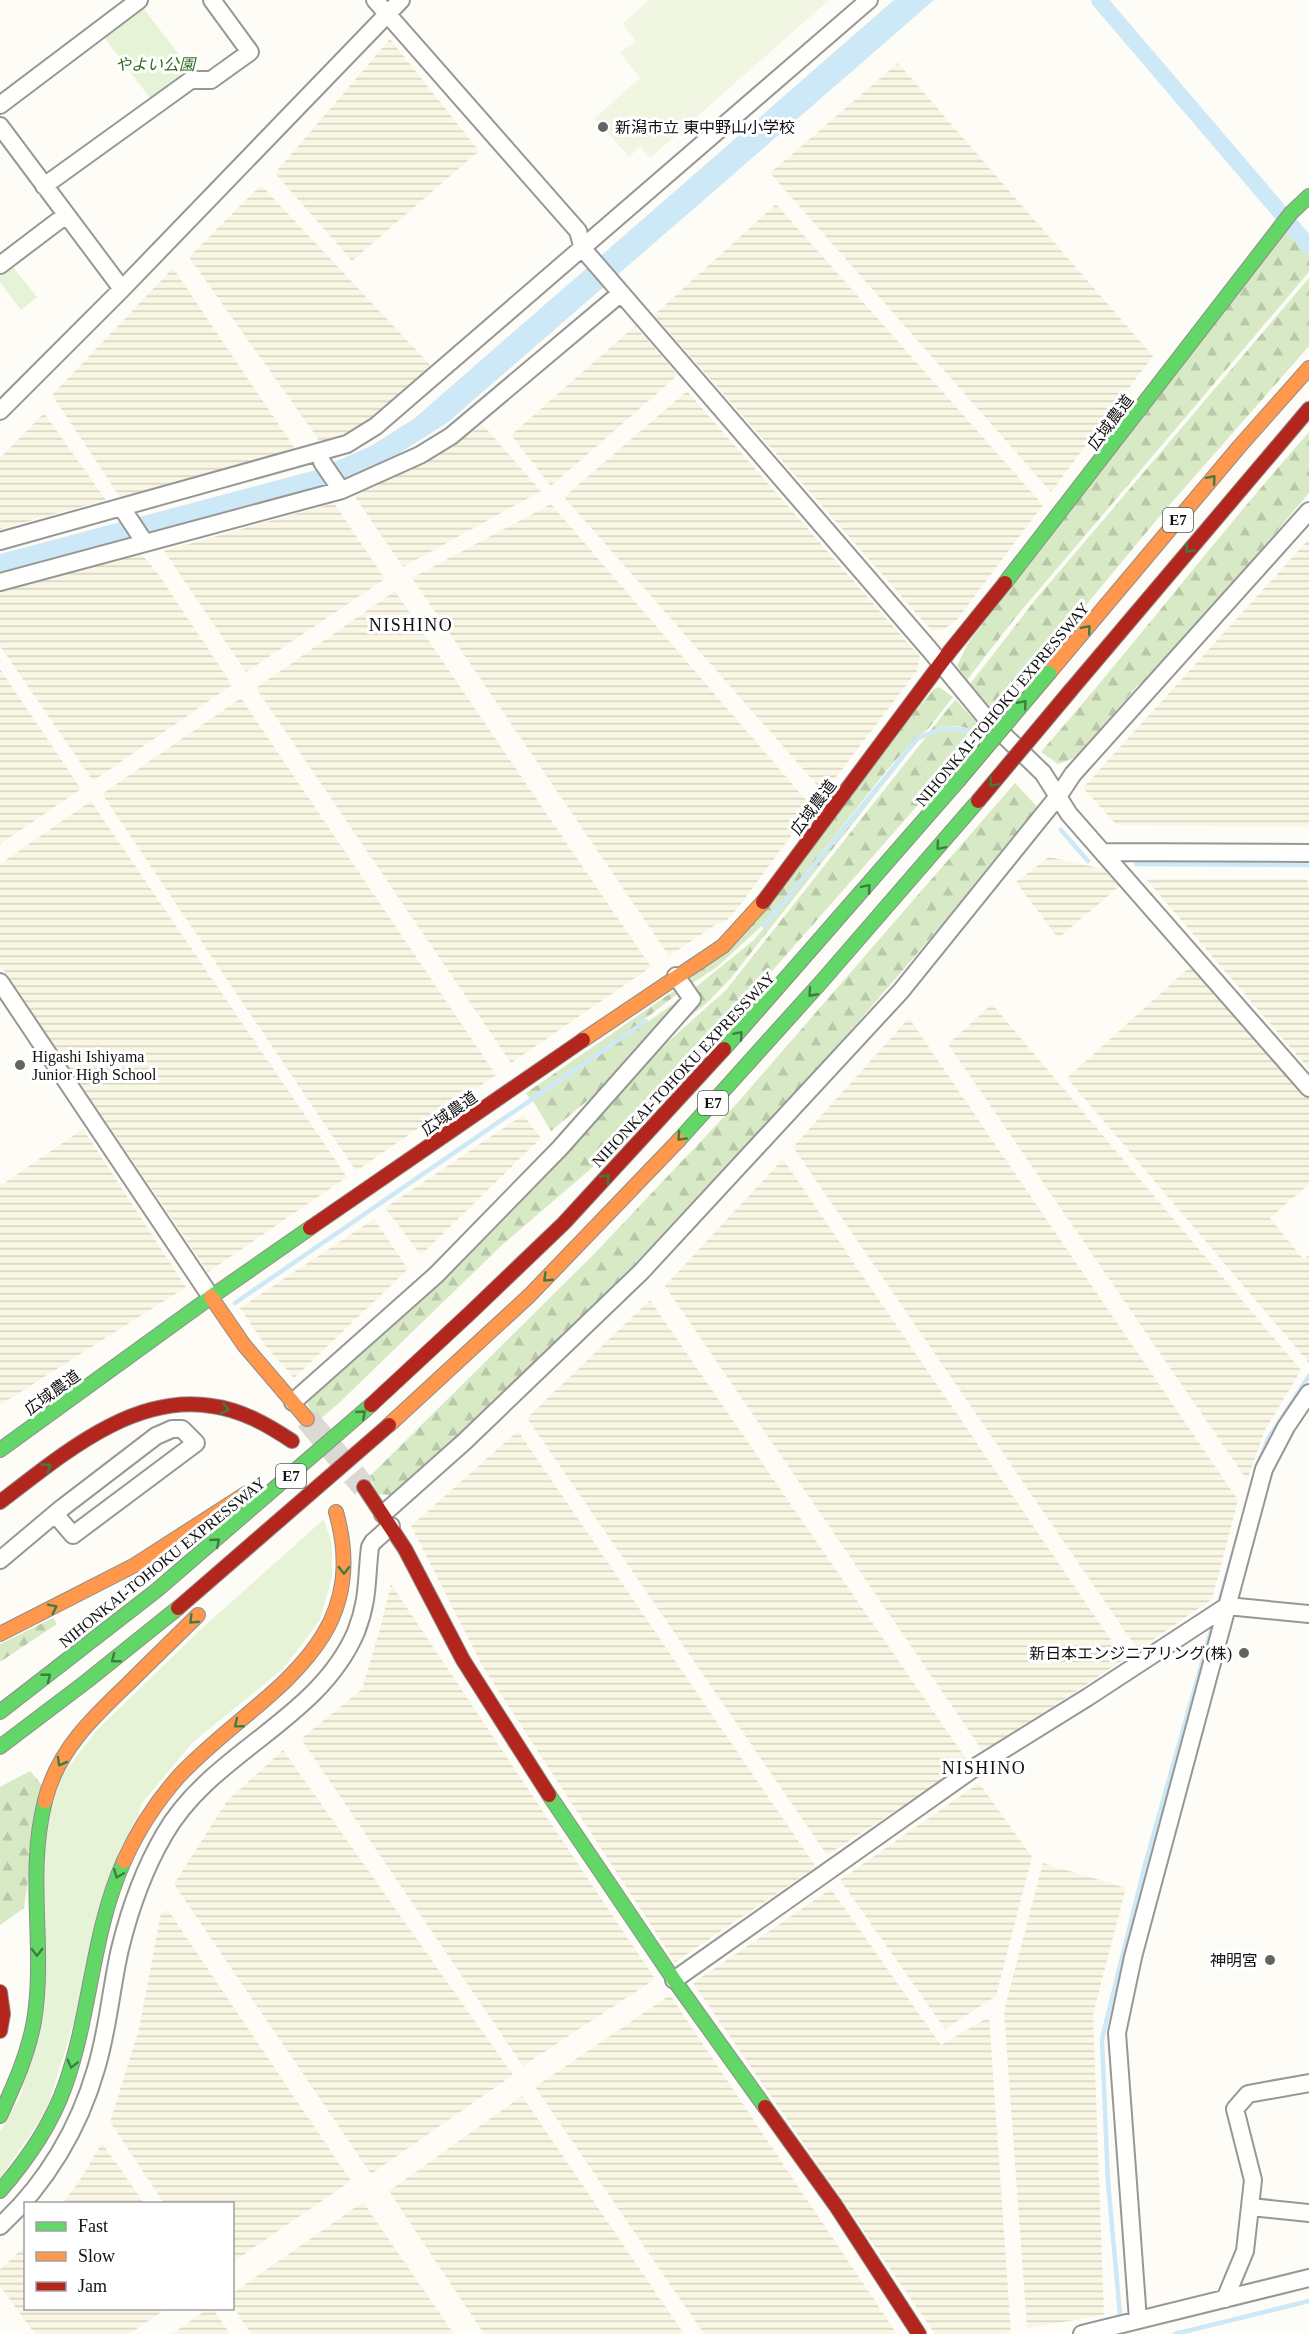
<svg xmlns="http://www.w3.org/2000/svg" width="1309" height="2334" font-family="'Times New Roman','Noto Sans JP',serif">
<defs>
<pattern id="farmland-rules" width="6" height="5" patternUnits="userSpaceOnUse" patternTransform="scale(1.5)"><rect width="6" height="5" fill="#f9f7e4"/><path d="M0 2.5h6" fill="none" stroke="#d4d3c3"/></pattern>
<pattern id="forest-firs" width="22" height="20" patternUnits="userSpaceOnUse" patternTransform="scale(1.5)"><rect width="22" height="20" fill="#d8eac5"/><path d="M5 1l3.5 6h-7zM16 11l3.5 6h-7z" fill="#b8c8a8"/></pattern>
</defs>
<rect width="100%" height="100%" fill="#fdfcf7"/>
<!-- farmland -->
<path fill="url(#farmland-rules)" d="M390,39L479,151L352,261L275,173Z
M898,63L1153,356L1051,492L770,173Z
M261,185L433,368L370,422L321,443L189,257Z
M776,204L1043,505L956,621L944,629L932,631L654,315Z
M173,268L296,450L120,497L52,395Z
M635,326L678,375L551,486L511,435Z
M687,391L920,657L917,671L824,793L564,497Z
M44,413L106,500L0,529V458Z
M483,425L541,491L403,567L353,494L390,479L436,454Z
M334,503L385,579L246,672L164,551Z
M551,504L812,807L738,908L726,921L715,925L669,956L412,578Z
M1309,539V827L1117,825L1083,788Z
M140,552L159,575L232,685L93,781L0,646V588Z
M395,591L651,967L511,1063L256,688Z
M0,669L81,789L0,844Z
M241,698L496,1075L356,1171L102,794Z
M91,801L347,1177L208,1272L0,965V864Z
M1049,857L1103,869L1120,886L1058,938L1016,882Z
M1146,879H1307L1309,891V1069Z
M1192,965L1309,1097V1184L1270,1218L1303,1259L1309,1255V1363L1067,1078Z
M992,1004L1301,1370L1265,1430L1247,1480L948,1044Z
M909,1018L1238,1500L1212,1599L1138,1650L793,1147Z
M523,1115L541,1138L421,1255L385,1208Z
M83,1129L186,1287L0,1405V1186Z
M783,1159L1124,1659L984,1753L665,1286Z
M374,1219L408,1269L294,1378L265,1345L240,1308Z
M650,1300L969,1763L827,1855L527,1418Z
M518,1431L816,1867L675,1962L483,1667L411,1526Z
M391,1584L655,1979L523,2066L301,1739L362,1689L380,1629Z
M283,1750L513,2075L371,2174L174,1884L227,1801Z
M979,1783L1032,1857L996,1996L945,2029L840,1880Z
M1043,1863L1126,1888L1093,2014L1104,2315L1027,2328L1004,2011Z
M831,1889L941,2045L989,2017L1011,2332L1003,2334H935L693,1983Z
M168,1910L351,2181L233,2262L232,2204L164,2203L110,2122L139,2029L161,1913Z
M670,1995L897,2334H704L535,2087Z
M522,2096L684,2334H484L389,2191Z
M102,2143L144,2203H63L80,2180Z
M363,2202L454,2334H251L233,2306V2293Z
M25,2246L26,2308L166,2309L129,2334H35L0,2286V2270Z
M209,2308L213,2309L230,2334H172Z"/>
<!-- grass -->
<path fill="#e7f3d7" d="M143,8L190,69L150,98L104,37Z
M10,263L37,297L21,310L0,282V270Z
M324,1519L332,1546V1577L320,1620L283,1669L193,1742L142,1803L46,2112L0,2178V2132L22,2093L45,1832L61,1777L96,1731L199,1631Z"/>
<!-- forest -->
<path fill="url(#forest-firs)" d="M1288,229L1309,247V272L1015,618L967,680L957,666L968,643Z
M1309,278V346L1159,517L996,714L970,684L1036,599Z
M1309,432V493L1151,680L1138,685L1077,757L1058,764L1041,752C1133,647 1217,536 1309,432Z
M939,687L953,697L928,729L913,741L887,770L766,922L717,967L688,986V982L934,689Z
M955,700L958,702L983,730L979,733C963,725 947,723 930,731Z
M952,729L972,734L976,739L650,1110L594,1166L501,1246L339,1403L320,1419C310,1412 306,1408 309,1396L651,1057L726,990L926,737L939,730Z
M913,747L731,978L709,1001L673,1031L692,990L754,940Z
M1015,783L1040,810C917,953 795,1100 663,1235C576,1324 485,1411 393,1495L378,1494L369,1477L595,1253L739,1101Z
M675,990L680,992L637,1025L530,1099L526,1093Z
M682,998L681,1004L616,1077L551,1131L533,1101Z
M53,1618L57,1624L0,1662V1644Z
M30,1771L42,1785L24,1908L0,1925V1787Z"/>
<!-- pitch -->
<path fill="#f0f6e1" d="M649,0H829L650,158L640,147L629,157L595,118L640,78L620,53L636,41L622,24Z"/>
<!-- water -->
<path fill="#cde8f7" d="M894,0H934L447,423L387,461L328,488L0,575V554L316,470L371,446L415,418Z"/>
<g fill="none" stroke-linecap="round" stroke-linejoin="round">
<!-- stream -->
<path stroke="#cde8f7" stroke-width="4.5" d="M1061,830L1088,861
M1136,864L1309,865
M764,926L917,739C941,727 949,726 975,732
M235,1303L646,1021
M1258,1464L1268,1439L1309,1376
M1218,1606L1238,1536
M1120,2315L1108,2182L1102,2039L1145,1865L1214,1620
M1175,2334L1309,2301"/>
<!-- canal -->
<path stroke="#cde8f7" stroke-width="16" d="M1099,0L1309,246"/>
<!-- secondary-tunnel -->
<path stroke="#dad9d4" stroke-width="24" stroke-dasharray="24 12" stroke-linecap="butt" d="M307,1419L364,1487"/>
<!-- street casing -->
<g stroke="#979795" stroke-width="20">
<path id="street" d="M375,0L578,231L583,249L929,649L986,718L1043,773L1069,814L1309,1088
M0,105L139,0
M0,126L122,289
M44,186L191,80H211L250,52L212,0
M0,265L66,215
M0,411L122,289L401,0
M322,462L339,487
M122,508L145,543
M0,541L347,444L376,426L869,0
M0,582L342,490L420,455L451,436L621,293
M1103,852L1309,853
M0,982L211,1297
M293,1402L436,1275L560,1148L692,999L676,976
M383,1514L464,1442L641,1272L901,991L1059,795L1073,774L1309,511
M0,1560L62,1508L156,1436L172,1429H182L196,1443L73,1535L55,1514
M674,1980L977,1766L1088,1697L1227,1606L1309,1614
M1251,2207L1309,2213
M0,2226C46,2184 79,2128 96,2069C108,2030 111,1988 120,1949C130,1908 143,1871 164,1835C211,1752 318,1721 356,1632C369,1599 366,1579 370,1547L373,1542L391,1526
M1225,2299L1245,2251L1253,2180L1235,2109L1248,2094L1309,2083
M1138,2320L1117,2033L1133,1957L1264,1469L1286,1427L1309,1393
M1082,2334L1309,2278"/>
</g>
<!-- fast casing -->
<g stroke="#8e8d8b" stroke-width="16">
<path id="fast" d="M1005,583L1291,213L1309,196
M724,1049L958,781
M679,1140L823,980L978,801
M0,1450L211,1297L310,1228
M0,1712L157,1590L371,1405
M0,1747L87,1681L178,1608
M549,1795L674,1980L765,2107
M0,2116C14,2085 28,2055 34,2021C46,1948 26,1875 45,1801
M0,2191C27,2160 51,2126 65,2086C91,2013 92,1932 124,1861"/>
</g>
<!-- slow casing -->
<g stroke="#8e8d8b" stroke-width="16">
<path id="slow" d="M1049,673L1239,447L1309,368
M583,1040L723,946L763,902
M211,1297L244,1345L307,1419
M389,1425L530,1295L679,1140
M0,1634L135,1565L247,1493
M45,1801C57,1751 93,1717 129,1683C152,1660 175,1638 198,1615
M124,1861C138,1830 156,1802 179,1776C256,1694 375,1649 336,1512"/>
</g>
<!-- jam casing -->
<g stroke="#8e8d8b" stroke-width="16">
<path id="jam" d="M1071,690L1309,409
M763,902L950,651L1005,583
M310,1228L583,1040
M371,1405L469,1314L564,1223L724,1049
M364,1487L405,1549L463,1660L549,1795
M0,1502C60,1457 131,1393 212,1406C242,1410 268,1425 292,1441
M178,1608L389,1425
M0,1992L3,2014L0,2031
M765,2107L836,2206L919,2334"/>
</g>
<!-- street -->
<use href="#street" stroke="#fffffe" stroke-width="16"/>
<!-- fast -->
<use href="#fast" stroke="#63d668" stroke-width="14"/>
<!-- slow -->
<use href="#slow" stroke="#ff974d" stroke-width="14"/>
<!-- jam -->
<use href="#jam" stroke="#b3261e" stroke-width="14"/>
<!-- fast-bridge casing -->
<g stroke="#858482" stroke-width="16" stroke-linecap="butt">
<path id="fast-bridge" d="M958,781L1049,673"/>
</g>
<!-- jam-bridge casing -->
<g stroke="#858482" stroke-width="16" stroke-linecap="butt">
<path id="jam-bridge" d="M978,801L1071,690"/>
</g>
<!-- fast-bridge -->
<use href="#fast-bridge" stroke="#63d668" stroke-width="14"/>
<!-- jam-bridge -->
<use href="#jam-bridge" stroke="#b3261e" stroke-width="14"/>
</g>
<!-- one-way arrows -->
<defs><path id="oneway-chevron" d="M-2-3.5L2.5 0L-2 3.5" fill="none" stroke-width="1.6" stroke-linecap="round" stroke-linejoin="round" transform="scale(1.5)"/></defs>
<g stroke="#3e7d41">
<use href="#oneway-chevron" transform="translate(1212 479) rotate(-50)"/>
<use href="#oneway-chevron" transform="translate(1189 549) rotate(130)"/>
<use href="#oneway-chevron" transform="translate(1087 629) rotate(-50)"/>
<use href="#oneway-chevron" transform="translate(1023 704) rotate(-50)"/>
<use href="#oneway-chevron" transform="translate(993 783) rotate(130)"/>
<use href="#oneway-chevron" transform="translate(940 846) rotate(130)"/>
<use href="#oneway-chevron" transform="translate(867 888) rotate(-50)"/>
<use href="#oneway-chevron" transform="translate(812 993) rotate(132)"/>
<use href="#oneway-chevron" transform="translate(739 1035) rotate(-49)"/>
<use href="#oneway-chevron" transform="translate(681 1137) rotate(133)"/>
<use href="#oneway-chevron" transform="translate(606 1178) rotate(-47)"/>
<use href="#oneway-chevron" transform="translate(547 1278) rotate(136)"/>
<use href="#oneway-chevron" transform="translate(225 1409) rotate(14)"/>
<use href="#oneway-chevron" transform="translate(362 1414) rotate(-41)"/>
<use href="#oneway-chevron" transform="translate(47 1467) rotate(-36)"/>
<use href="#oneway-chevron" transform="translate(216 1542) rotate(-41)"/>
<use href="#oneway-chevron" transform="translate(344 1570) rotate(91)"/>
<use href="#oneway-chevron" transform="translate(53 1608) rotate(-26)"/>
<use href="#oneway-chevron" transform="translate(193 1620) rotate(136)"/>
<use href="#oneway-chevron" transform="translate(115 1659) rotate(142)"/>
<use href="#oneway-chevron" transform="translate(47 1677) rotate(-38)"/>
<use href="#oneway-chevron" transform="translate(238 1724) rotate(141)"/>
<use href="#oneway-chevron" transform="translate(61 1762) rotate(119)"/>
<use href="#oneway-chevron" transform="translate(118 1874) rotate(112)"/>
<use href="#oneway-chevron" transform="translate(37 1952) rotate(90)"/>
<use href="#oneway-chevron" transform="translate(72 2064) rotate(104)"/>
</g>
<!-- markers -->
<g fill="#646362" stroke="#fff" stroke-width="2">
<circle cx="603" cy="127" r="6"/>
<circle cx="20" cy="1065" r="6"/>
<circle cx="1244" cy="1653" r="6"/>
<circle cx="1270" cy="1960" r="6"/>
</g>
<g text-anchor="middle" stroke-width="6" stroke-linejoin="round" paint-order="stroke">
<!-- shield labels -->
<g fill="#fff" stroke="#585858" stroke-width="1.5">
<rect x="1163" y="508" width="30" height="24" rx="4.5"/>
<rect x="698" y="1091" width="30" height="24" rx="4.5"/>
<rect x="276" y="1464" width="30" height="24" rx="4.5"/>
</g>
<g font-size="15" font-weight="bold" fill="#111">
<text x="1178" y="525">E7</text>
<text x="713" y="1108">E7</text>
<text x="291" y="1481">E7</text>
</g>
<!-- park labels -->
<g font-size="16" font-style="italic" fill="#2f6b1f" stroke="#fff">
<text x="155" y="70">やよい公園</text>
</g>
<!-- poi labels -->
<g font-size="16" fill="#111" stroke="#fff" text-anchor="start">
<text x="615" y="133">新潟市立 東中野山小学校</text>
<text x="32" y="1062">Higashi Ishiyama<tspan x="32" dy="18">Junior High School</tspan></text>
<text x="1232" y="1659" text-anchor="end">新日本エンジニアリング(株)</text>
<text x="1258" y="1966" text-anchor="end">神明宮</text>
</g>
<!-- street labels -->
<g font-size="16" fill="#111" stroke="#fff">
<text transform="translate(1110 422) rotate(-53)" y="6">広域農道</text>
<text transform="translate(1002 704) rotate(-50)" y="6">NIHONKAI-TOHOKU EXPRESSWAY</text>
<text transform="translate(813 807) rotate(-53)" y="6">広域農道</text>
<text transform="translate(683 1069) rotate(-47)" y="6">NIHONKAI-TOHOKU EXPRESSWAY</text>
<text transform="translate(449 1113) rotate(-35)" y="6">広域農道</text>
<text transform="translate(52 1392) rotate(-36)" y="6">広域農道</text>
<text transform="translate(162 1562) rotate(-39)" y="6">NIHONKAI-TOHOKU EXPRESSWAY</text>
</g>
<!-- neighbourhood labels -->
<g font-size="18" letter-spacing="1.5" fill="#111" stroke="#fff">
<text x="411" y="631">NISHINO</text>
<text x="984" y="1774">NISHINO</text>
</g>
</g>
<!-- legend -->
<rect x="24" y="2202" width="210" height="108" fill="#ffffff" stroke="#a0a0a0" stroke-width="1.5"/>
<rect x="36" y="2222" width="30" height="9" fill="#63d668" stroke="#a0a0a0" stroke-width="1.5"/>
<text x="78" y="2232" font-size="18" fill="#111111">Fast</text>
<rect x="36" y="2252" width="30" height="9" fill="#ff974d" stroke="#a0a0a0" stroke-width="1.5"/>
<text x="78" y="2262" font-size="18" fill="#111111">Slow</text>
<rect x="36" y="2282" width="30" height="9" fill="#b3261e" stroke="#a0a0a0" stroke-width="1.5"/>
<text x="78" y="2292" font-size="18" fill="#111111">Jam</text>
</svg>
